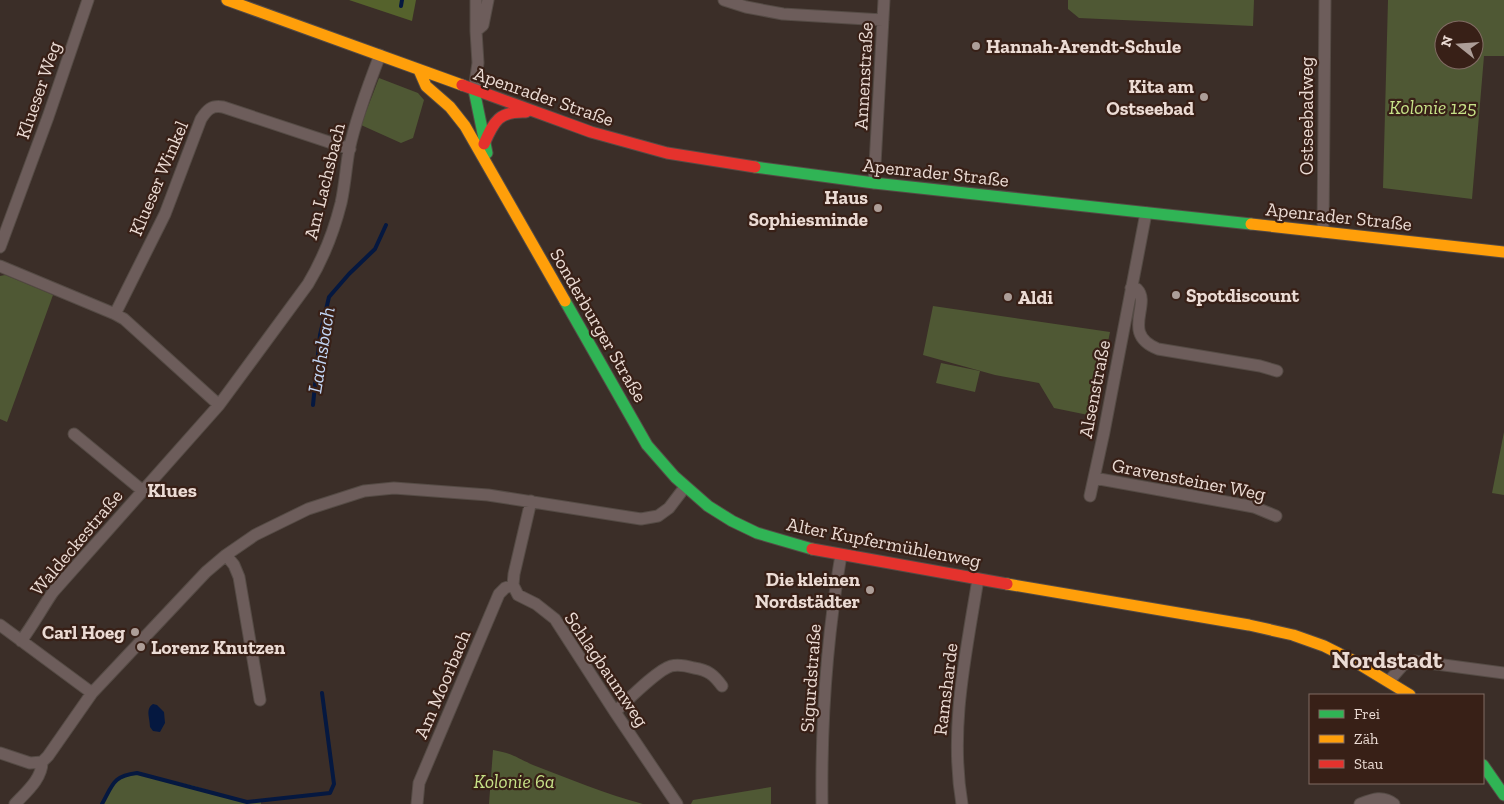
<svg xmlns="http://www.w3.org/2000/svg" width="1504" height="804" font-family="'Zilla Slab',serif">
<rect width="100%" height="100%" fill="#3b2e28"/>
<!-- green -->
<path fill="#4f5834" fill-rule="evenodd" d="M1068,0H1254L1253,26L1079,18L1068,9Z
M1388,0H1504V56H1484L1472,199L1383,188ZM1444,30H1474V60H1444Z
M379,78L418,93L424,100L413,138L401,143L361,125Z
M5,275L53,295L7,422L0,419V276Z
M933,306L1110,332L1093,416L1054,408L1039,383L995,375L923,355Z
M941,363L980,371L975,392L936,383Z
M1504,432V495L1492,493Z
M493,750C512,753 517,758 533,765C569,779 606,794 643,804H489Z
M137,773L194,786L247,802L261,801V804H102C113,784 113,776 137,773Z
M771,787V804H691L693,800Z"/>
<!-- forest -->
<path fill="#55622c" d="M349,0H416L412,21Z"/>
<!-- water -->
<path fill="#051840" d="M153,704L157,705L164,712L165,723L160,732L153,731L150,727C150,718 145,709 153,704Z"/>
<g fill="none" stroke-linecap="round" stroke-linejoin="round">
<!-- stream -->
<path stroke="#051840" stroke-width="4" d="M401,6L402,0
M313,405L320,335L329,297L349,274L375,249L386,225
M102,804C113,784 113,776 137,773L247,802L330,793L334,784L322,693"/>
<!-- street casing -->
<g stroke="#554b45" stroke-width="13">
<path id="street" d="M476,0V31
M724,0L746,7L783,14L883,20
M474,90L478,63L476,31L483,25L488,0
M874,183L884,0
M1323,232L1325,0
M0,247L48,117L88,0
M0,266L115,314L124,319L219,405
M1131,288L1137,289C1152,304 1120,334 1158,349L1260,366L1277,371
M115,314L165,214L201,119C207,110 211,105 223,107L350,149
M74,434L143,491
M1094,478L1254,507L1276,516
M1090,496L1104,432L1146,213
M531,501L514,574L513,585L518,595L536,604L555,619L615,712L677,804
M226,555L234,565L239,577L260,700
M0,625L92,693
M21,641C33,625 42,608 53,592L219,405L308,284C323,259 334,231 341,203C345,185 346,167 349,150C356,118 368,86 380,55
M1389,681L1403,665L1414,661L1504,673
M615,712C627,701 657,670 671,666C679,664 687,666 694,668C708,670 714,675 722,686
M0,753L30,763L42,762L48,756L92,693L206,572L226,555L255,535L308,509L364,491L394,488L488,495L641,519L658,516L669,508L685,487
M15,804C26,792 42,779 42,762
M417,804L419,783L499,594L505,588L513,585
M822,804C821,720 827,637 841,555
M962,804C949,728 966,654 978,579
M1360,804C1373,799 1383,795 1394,804"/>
</g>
<!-- fast casing -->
<g stroke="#554b45" stroke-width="13">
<path id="fast" d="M474,90L487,153
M755,167L874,183L1251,224
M565,301L647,445L675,477L708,506L732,521L757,533L812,549
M1483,765L1504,795"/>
</g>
<!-- slow casing -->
<g stroke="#554b45" stroke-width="13">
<path id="slow" d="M227,0L462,85
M419,70L426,86L450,107L465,126L565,301
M1251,224L1504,252
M1007,584L1249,625L1293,635L1324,646L1354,661L1410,695"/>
</g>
<!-- jam casing -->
<g stroke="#554b45" stroke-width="13">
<path id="jam" d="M462,85L591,132L667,153L755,167
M484,144C494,121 499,111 526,112
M812,549L1007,584"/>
</g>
<!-- street -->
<use href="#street" stroke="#6d5d5b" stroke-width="11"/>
<!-- fast -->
<use href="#fast" stroke="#30b455" stroke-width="11"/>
<!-- slow -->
<use href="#slow" stroke="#ff9f0a" stroke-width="11"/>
<!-- jam -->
<use href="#jam" stroke="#e5322d" stroke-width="11"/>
</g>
<!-- markers -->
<g fill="#ad9e98" stroke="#382017" stroke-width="2">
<circle cx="976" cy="46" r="5"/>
<circle cx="1204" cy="97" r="5"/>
<circle cx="878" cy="208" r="5"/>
<circle cx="1176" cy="295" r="5"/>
<circle cx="1008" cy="297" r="5"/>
<circle cx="870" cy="590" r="5"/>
<circle cx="135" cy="632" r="5"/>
<circle cx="141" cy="647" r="5"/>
</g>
<g text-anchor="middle" stroke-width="4.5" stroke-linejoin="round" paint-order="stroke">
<!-- poi labels -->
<g font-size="19" font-weight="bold" fill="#ebdbd4" stroke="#382017" text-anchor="start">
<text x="986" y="53">Hannah-Arendt-Schule</text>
<text x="1194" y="93" text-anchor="end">Kita am<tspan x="1194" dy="22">Ostseebad</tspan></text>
<text x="868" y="204" text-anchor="end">Haus<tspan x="868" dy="22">Sophiesminde</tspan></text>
<text x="1186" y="302">Spotdiscount</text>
<text x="1018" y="304">Aldi</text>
<text x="860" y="586" text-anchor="end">Die kleinen<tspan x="860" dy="22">Nordstädter</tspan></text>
<text x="125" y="639" text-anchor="end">Carl Hoeg</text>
<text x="151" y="654">Lorenz Knutzen</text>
</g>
<!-- street labels -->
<g font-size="19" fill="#ebdbd4" stroke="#382017">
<text transform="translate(863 76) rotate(-87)" y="7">Annenstraße</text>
<text transform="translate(38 90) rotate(-71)" y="7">Klueser Weg</text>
<text transform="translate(544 96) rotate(19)" y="7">Apenrader Straße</text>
<text transform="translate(1306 116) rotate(-90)" y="7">Ostseebadweg</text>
<text transform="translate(936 172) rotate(6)" y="7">Apenrader Straße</text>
<text transform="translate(158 178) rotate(-67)" y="7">Klueser Winkel</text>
<text transform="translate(324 181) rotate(-76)" y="7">Am Lachsbach</text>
<text transform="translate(1339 216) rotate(6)" y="7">Apenrader Straße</text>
<text transform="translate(599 325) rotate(60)" y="7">Sonderburger Straße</text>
<text transform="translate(1094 389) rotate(-79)" y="7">Alsenstraße</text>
<text transform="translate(1189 479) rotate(11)" y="7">Gravensteiner Weg</text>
<text transform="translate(76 542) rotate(-50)" y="7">Waldeckestraße</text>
<text transform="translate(884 542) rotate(11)" y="7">Alter Kupfermühlenweg</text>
<text transform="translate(607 669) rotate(56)" y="7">Schlagbaumweg</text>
<text transform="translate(810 678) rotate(-86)" y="7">Sigurdstraße</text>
<text transform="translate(442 684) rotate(-67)" y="7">Am Moorbach</text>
<text transform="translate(945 689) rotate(-83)" y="7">Ramsharde</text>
</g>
<!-- park labels -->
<g font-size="19" font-style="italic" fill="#c7e288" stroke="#382017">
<text x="1433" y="114">Kolonie 125</text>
<text x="514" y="788">Kolonie 6a</text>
</g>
<!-- water labels -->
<g font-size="20" font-style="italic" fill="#c2d5f4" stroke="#382017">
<text transform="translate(321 350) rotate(-81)" y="7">Lachsbach</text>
</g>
<!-- neighbourhood labels -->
<g font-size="20" font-weight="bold" fill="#ebdbd4" stroke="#382017">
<text x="172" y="497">Klues</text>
</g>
<!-- district labels -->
<g font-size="24" font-weight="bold" fill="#ebdbd4" stroke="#382017">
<text x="1387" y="668">Nordstadt</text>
</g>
</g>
<!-- legend -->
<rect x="1309" y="694" width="175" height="90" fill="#382017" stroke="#806b63"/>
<rect x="1319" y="710" width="25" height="8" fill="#30b455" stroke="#806b63"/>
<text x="1354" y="719" font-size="15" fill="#ebdbd4">Frei</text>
<rect x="1319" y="735" width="25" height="8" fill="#ff9f0a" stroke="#806b63"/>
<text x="1354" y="744" font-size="15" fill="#ebdbd4">Zäh</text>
<rect x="1319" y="760" width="25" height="8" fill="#e5322d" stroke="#806b63"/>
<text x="1354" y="769" font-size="15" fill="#ebdbd4">Stau</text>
<!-- north arrow -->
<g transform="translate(1459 45) rotate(287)"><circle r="24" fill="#382017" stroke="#806b63"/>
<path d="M0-4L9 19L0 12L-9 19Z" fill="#ad9e98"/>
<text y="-8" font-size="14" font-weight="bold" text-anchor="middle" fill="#ebdbd4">N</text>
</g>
</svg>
